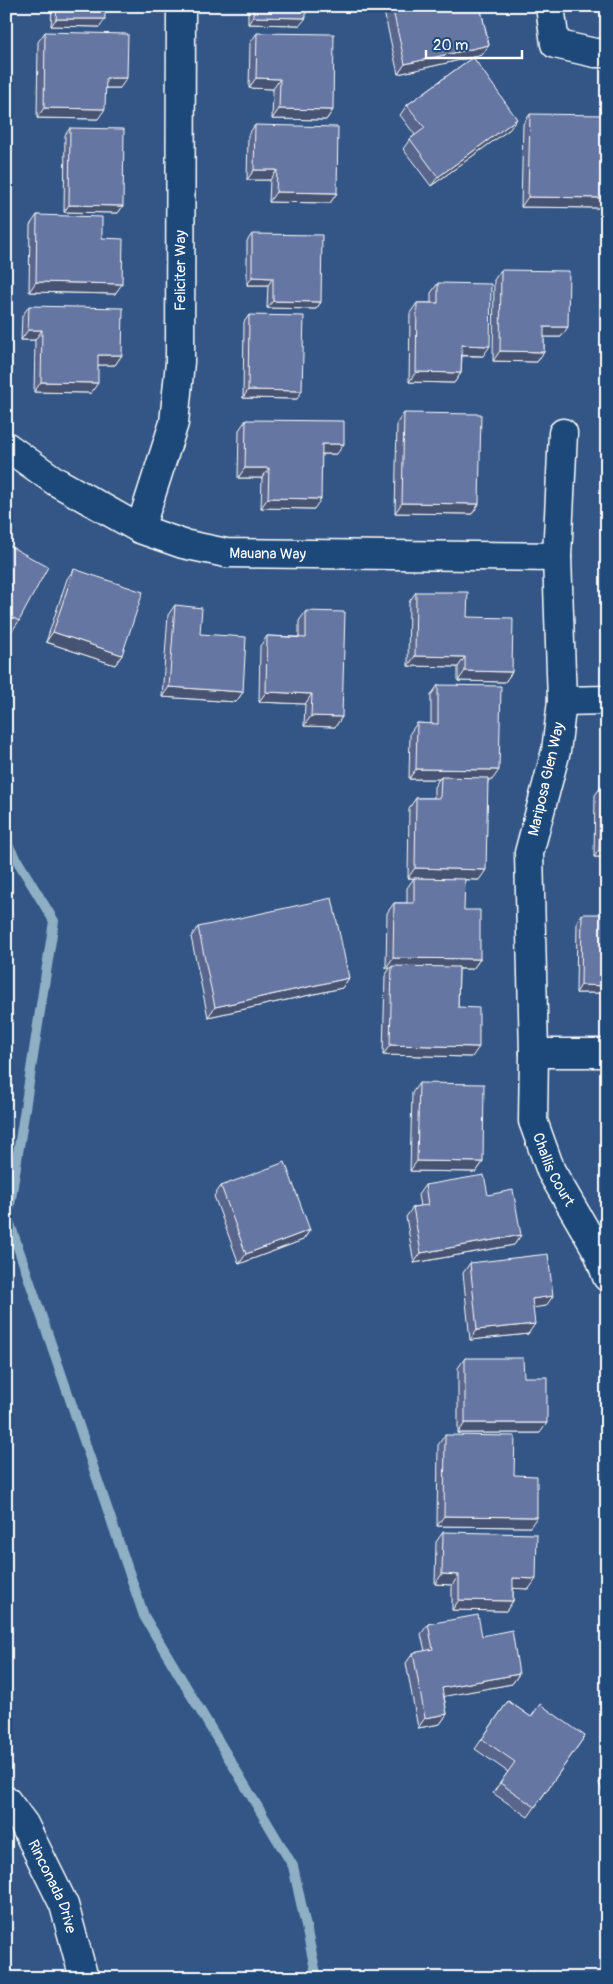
<svg xmlns="http://www.w3.org/2000/svg" width="613" height="1984" font-family="Pangolin,sans-serif">
<rect width="100%" height="100%" fill="#335686"/>
<filter id="ink" filterUnits="userSpaceOnUse"><feTurbulence type="fractalNoise" baseFrequency=".02" numOctaves="2"/><feDisplacementMap in="SourceGraphic" scale="10" xChannelSelector="R" yChannelSelector="G"/><feConvolveMatrix kernelMatrix="1 2 1 2 8 2 1 2 1" color-interpolation-filters="sRGB"/></filter>
<g filter="url(#ink)">
<g fill="none" stroke-linecap="round" stroke-linejoin="round">
<!-- stream -->
<path stroke="#8eafc4" stroke-width="10" d="M6,842L54,921L8,1218L144,1616L293,1866L317,1978"/>
<!-- minor casing -->
<g stroke="#fff" stroke-width="31">
<g id="minor">
<path d="M550,6L555,44L595,53H607"/>
<path id="s1" d="M563,433L557,557L562,701L556,751L529,853L534,1053L533,1121L551,1171L598,1252L607,1277"/>
<path id="s2" d="M6,446L55,481L140,529L183,544L226,553L557,557"/>
<path id="s3" d="M140,529L174,423L180,362L181,6"/>
<path d="M562,701L607,700"/>
<path d="M534,1053H607"/>
<path id="s4" d="M6,1800L24,1824L64,1905L84,1978"/>
</g>
</g>
<!-- minor -->
<use href="#minor" stroke="#1f4a7a" stroke-width="28"/>
</g>
<!-- wall -->
<path fill="#58658c" stroke="#fff" d="M52,6H105L100,27L51,26Z
M248,6H306L300,25L248,24Z
M383,6H480L489,45L482,55L473,57L510,129L431,186L403,149L410,139L415,135L400,115L407,105L473,57L398,74L383,7Z
M605,6H607V12H605Z
M45,32L120,88H106L98,119L37,118L38,42Z
M257,33L333,110L326,120L272,119L273,89L249,88L250,43Z
M530,114L598,208L521,207L523,124Z
M255,125L337,193L330,203L269,202L270,180H247L248,135Z
M70,128L123,206L118,213L64,212L65,135Z
M37,215L102,238L115,294L29,292L30,225Z
M252,234L321,302L316,309L267,308L268,285H247V241Z
M501,270L561,337H544V352L537,362L493,361L494,280Z
M438,283L483,356H462L461,373L454,383L409,382L410,313L417,303H431V293Z
M29,306L122,355L115,365H98L91,393L34,392L35,340H21L22,316Z
M249,315L297,399L243,398L244,322Z
M404,413L479,504L472,514L395,513L397,423Z
M246,420L337,454H322L314,509L261,508L262,478H238L239,430Z
M6,544L19,621L12,631L6,628Z
M607,558V626H604L605,560Z
M74,569L122,655L115,665L46,642L67,579Z
M416,592L467,617L512,672L505,682L458,681V667L408,666L409,602Z
M175,605L200,634L243,692L236,702L162,697L168,615Z
M306,611L342,717L335,727L304,726L305,704L259,702L260,646L267,636L299,637V621Z
M438,685L492,780H488L479,880L408,878L409,808L416,798H434V787L439,779H409L410,733L417,723L431,724V695Z
M601,787L607,857H594L595,795Z
M414,878L464,910L480,959L473,969H459L458,1007L472,1057L383,1055L385,976L390,968H386L387,913L394,903H407V888Z
M582,914L607,993H576L577,921Z
M198,927L349,978L342,988L208,1017L191,937Z
M419,1083L483,1162L476,1172L410,1171L412,1093Z
M425,1185L488,1195L521,1235L514,1245L414,1263L406,1217L413,1207L420,1206L418,1195Z
M221,1186L310,1230L303,1240L239,1264L214,1196Z
M470,1263L546,1306L533,1307L528,1334L470,1340L463,1273Z
M465,1358L524,1377L540,1433H458V1368Z
M445,1435L514,1475L530,1527L437,1526L438,1445Z
M443,1532L529,1589L513,1588V1601L506,1611L452,1610V1585L435,1584L436,1542Z
M428,1624L482,1636L519,1674L512,1684L444,1696L447,1714L440,1724L418,1728L406,1663L413,1653L425,1651L421,1634Z
M508,1701L531,1717L585,1736L528,1817L493,1793L508,1772L475,1749Z
M606,1773H607V1804L599,1783Z"/>
<!-- shaded-wall -->
<path fill="#475372" stroke="#fff" d="M253,17L306,18L300,25L248,24Z
M56,19H105L100,27L51,26Z
M489,45L482,55L398,74L405,64Z
M106,78H127L120,88H99Z
M256,78L280,79L273,89L249,88Z
M44,108L105,109L98,119L37,118Z
M279,109L333,110L326,120L272,119Z
M517,119L510,129L431,186L438,177Z
M254,170H277L270,180H247Z
M276,192L337,193L330,203L269,202Z
M528,197L605,198L598,208L521,207Z
M69,205L123,206L118,213L64,212Z
M252,277L273,278L268,285H247Z
M36,282L122,284L115,294L29,292Z
M273,301L321,302L316,309L267,308Z
M544,327H568L561,337H537Z
M28,330H42L35,340H21Z
M462,345L490,346L483,356L455,355Z
M500,351L544,352L537,362L493,361Z
M98,355H122L115,365H91Z
M416,372L461,373L454,383L409,382Z
M41,382L98,383L91,393L34,392Z
M248,390L302,391L297,399L243,398Z
M322,444H344L337,454H315Z
M245,468H269L262,478H238Z
M268,498L321,499L314,509L261,508Z
M402,503L479,504L472,514L395,513Z
M53,632L122,655L115,665L46,642Z
M415,656L465,657L458,667L408,666Z
M465,671L512,672L505,682L458,681Z
M169,687L243,692L236,702L162,697Z
M266,692L312,694L305,704L259,702Z
M311,716L342,717L335,727L304,726Z
M416,769L499,770L492,780L441,779V777L439,779H409Z
M599,850H607V857H594Z
M415,868L486,870L479,880L408,878Z
M393,958L480,959L473,969L392,968V966L390,968H386Z
M349,978L342,988L208,1017L215,1007Z
M581,985L607,986V993H576Z
M390,1045L479,1047L472,1057L383,1055Z
M417,1161L483,1162L476,1172L410,1171Z
M310,1230L303,1240L239,1264L246,1254Z
M521,1235L514,1245L414,1263L421,1253Z
M553,1296L546,1306L525,1309L532,1299Z
M535,1324L528,1334L470,1340L477,1330Z
M465,1423H547L540,1433H458Z
M444,1516L537,1517L530,1527L437,1526Z
M442,1574L459,1575L452,1585L435,1584Z
M513,1578L536,1579L529,1589L506,1588Z
M459,1600L513,1601L506,1611L452,1610Z
M519,1674L512,1684L435,1698L442,1688Z
M447,1714L440,1724L418,1728L425,1718Z"/>
<!-- building -->
<path fill="#6676a3" stroke="#fff" d="M57,6H105V19H56Z
M253,6H306V18L253,17Z
M392,6H480L489,45L405,64Z
M45,32L128,34L127,78H106L105,109L44,108Z
M257,33L334,34L333,110L279,109L280,79L256,78Z
M473,57L517,119L438,177L410,139L425,128L407,105Z
M530,114L606,115L605,198L528,197Z
M255,125L338,127L337,193L276,192L277,170H254Z
M70,128L124,129L123,206L69,205Z
M37,215L102,217V238L123,239L122,284L36,282Z
M252,234L322,235L321,302L273,301V278L252,277Z
M501,270L569,271L568,327H544V352L500,351Z
M438,283L491,284L490,346L462,345L461,373L416,372L417,303H438Z
M29,306L123,308L122,355H98V383L41,382L42,330H28Z
M249,315L304,316L302,391L248,390Z
M404,413L481,414L479,504L402,503Z
M246,420L344,421V444H322L321,499L268,498L269,468H245Z
M6,544L48,567L19,621L6,614Z
M74,569L143,592L122,655L53,632Z
M416,592H468L467,617L513,618L512,672L465,671V657L415,656Z
M175,605L202,608L200,634L246,637L243,692L169,687Z
M306,611L345,612L342,717L311,716L312,694L266,692L267,636L306,638Z
M438,685L501,686L499,770L416,769L417,723L438,724Z
M441,777L488,778L486,870L415,868L416,798H440Z
M601,787H607V850H599Z
M414,878L465,879L464,910H480V959L393,958L394,903H414Z
M332,898L349,978L215,1007L198,927Z
M582,914H607V986L581,985Z
M392,966L459,967L458,1007L479,1008V1047L390,1045Z
M419,1083L484,1084L483,1162L417,1161Z
M285,1162L310,1230L246,1254L221,1186Z
M484,1175L488,1195L513,1190L521,1235L421,1253L413,1207L428,1205L425,1185Z
M548,1254L553,1296L532,1299L535,1324L477,1330L470,1263Z
M465,1358H523L524,1377H547V1423H465Z
M445,1435L515,1436L514,1475L537,1476V1517L444,1516Z
M443,1532L537,1534L536,1579L513,1578V1601L459,1600V1575L442,1574Z
M478,1615L482,1636L512,1630L519,1674L442,1688L447,1714L425,1718L413,1653L433,1649L428,1624Z
M508,1701L531,1717L540,1704L585,1736L535,1807L500,1783L515,1762L482,1739Z"/>
</g>
<g text-anchor="middle" stroke-width="4.5" stroke-linejoin="round" paint-order="stroke">
<!-- street labels -->
<g font-size="15" fill="#fff" stroke="#1f4a7a">
<text dy="5" stroke="none"><textPath href="#s3" startOffset="264">Feliciter Way</textPath></text>
<text dy="5" stroke="none"><textPath href="#s2" startOffset="289">Mauana Way</textPath></text>
<text transform="translate(546 779) rotate(-77)" y="5">Mariposa Glen Way</text>
<text dy="5" stroke="none"><textPath href="#s1" startOffset="745">Challis Court</textPath></text>
<text dy="5" stroke="none"><textPath href="#s4" startOffset="99">Rinconada Drive</textPath></text>
</g>
</g>
<!-- margin -->
<rect width="613" height="1984" fill="none" stroke="#1f4a7a" stroke-width="25"/>
<rect x="12" y="12" width="588" height="1959" fill="none" stroke="#fff" stroke-width="2" filter="url(#ink)"/>
<!-- scale -->
<path d="M426 50v8h96v-8" fill="none" stroke="#ffffff" stroke-width="2.5"/>
<text x="433" y="50" font-size="15" fill="#ffffff" stroke="#1f4a7a" stroke-width="4" paint-order="stroke">20 m</text>
</svg>
